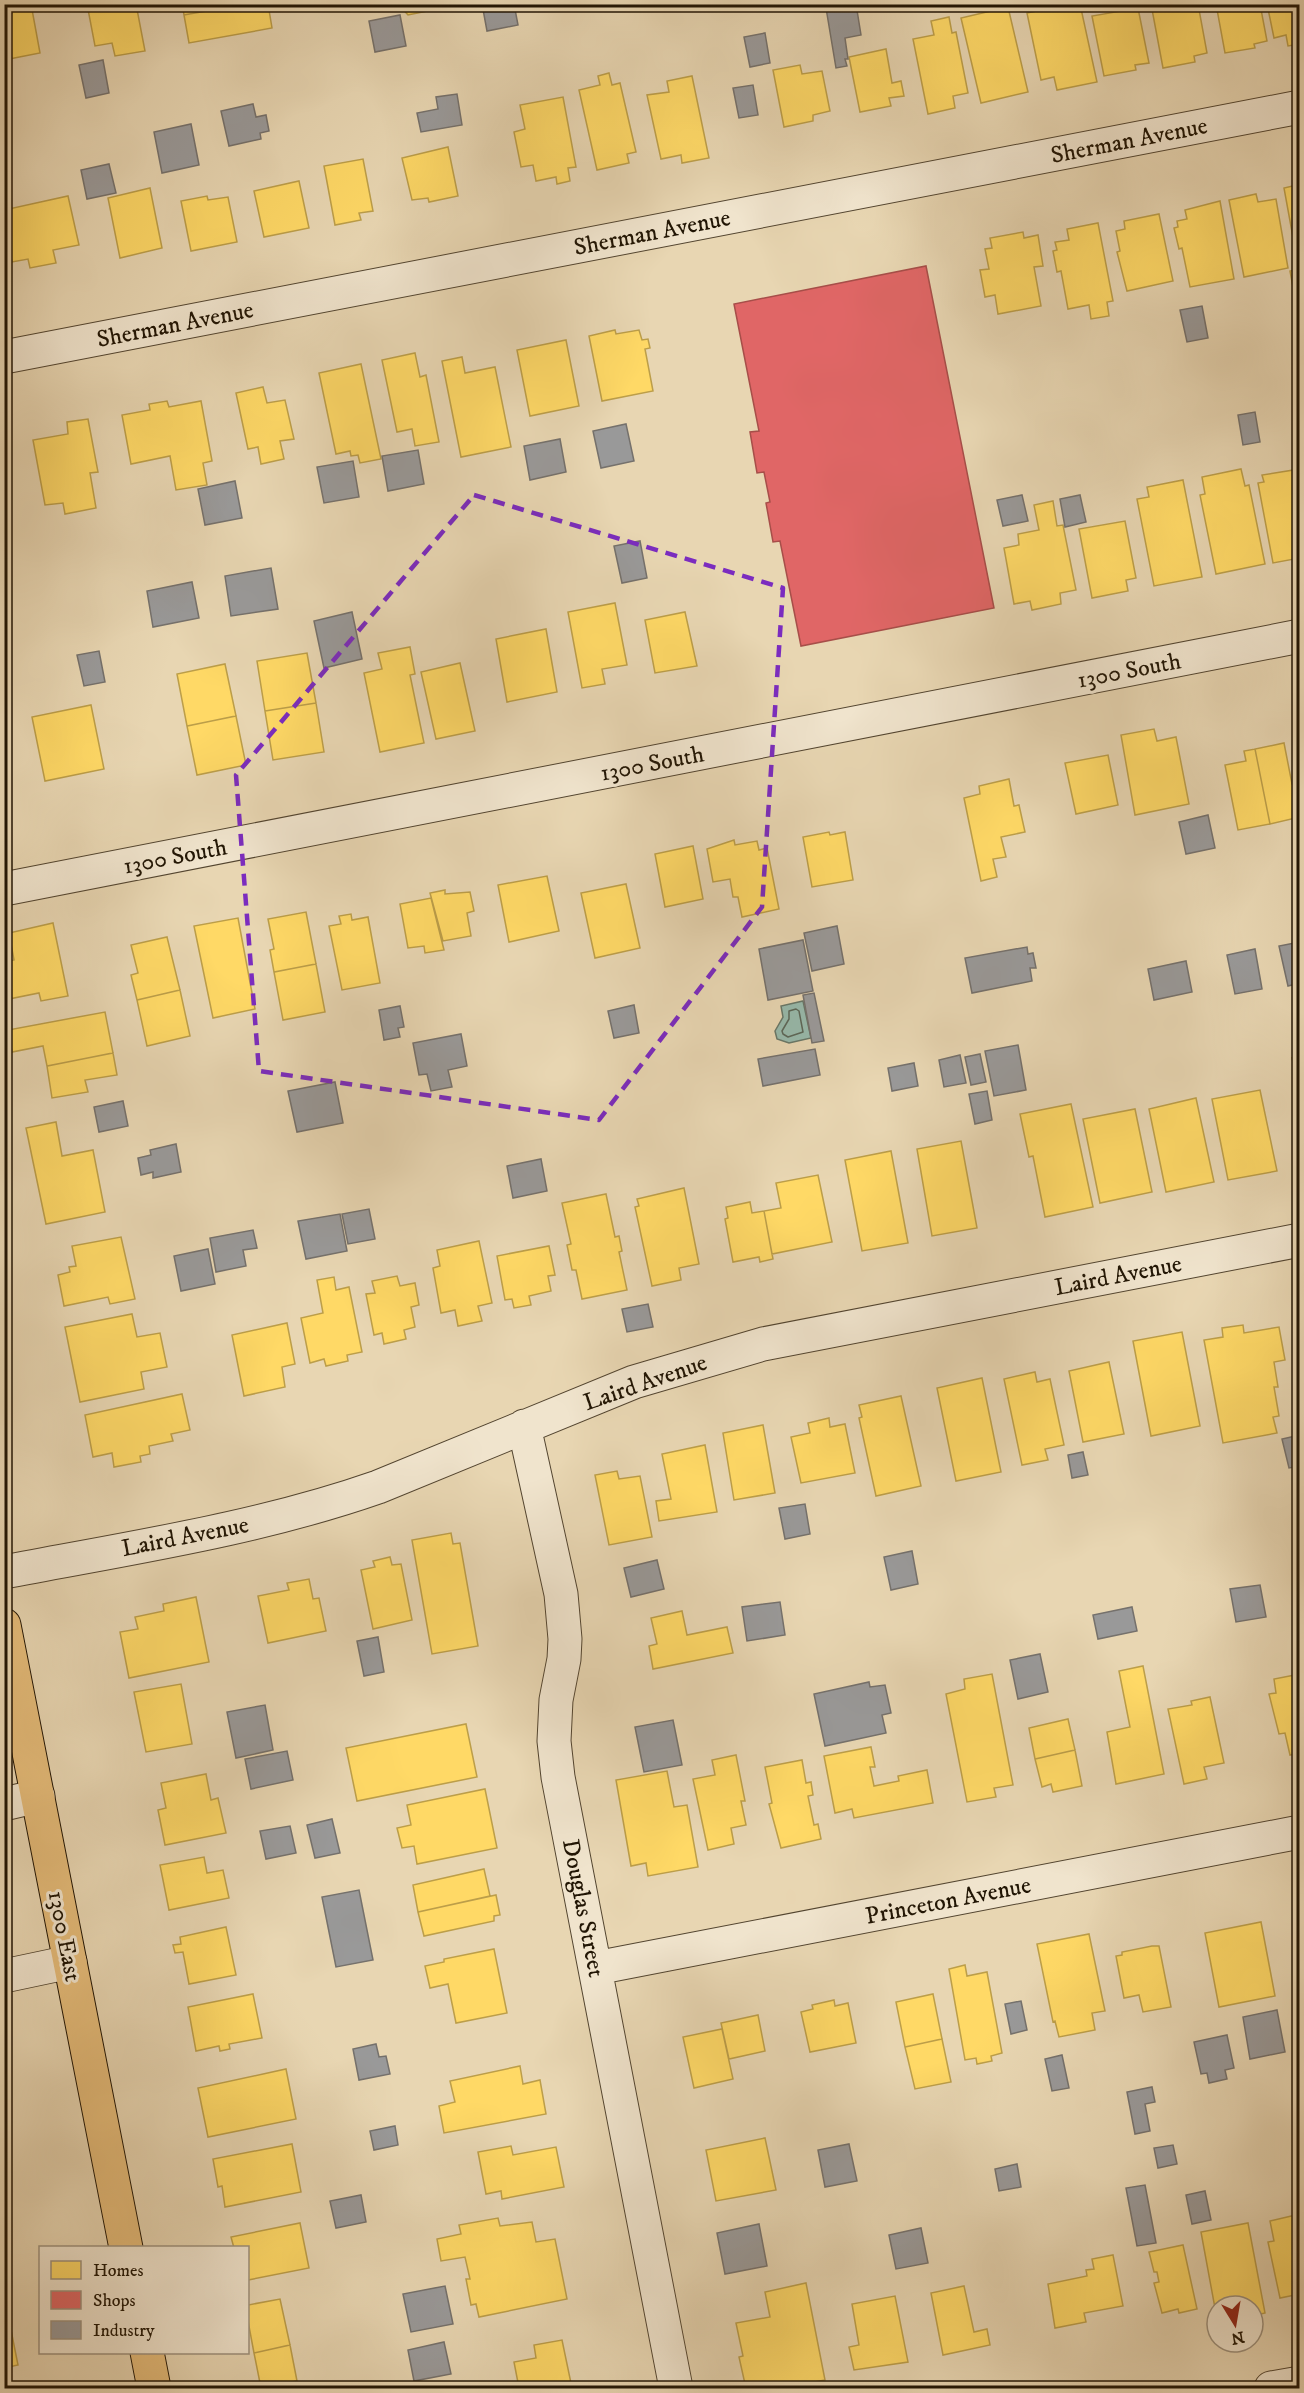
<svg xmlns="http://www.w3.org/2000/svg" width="1304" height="2393" font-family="'IM FELL DW Pica',serif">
<rect width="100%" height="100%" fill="#e8d6b2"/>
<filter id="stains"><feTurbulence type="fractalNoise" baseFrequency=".00333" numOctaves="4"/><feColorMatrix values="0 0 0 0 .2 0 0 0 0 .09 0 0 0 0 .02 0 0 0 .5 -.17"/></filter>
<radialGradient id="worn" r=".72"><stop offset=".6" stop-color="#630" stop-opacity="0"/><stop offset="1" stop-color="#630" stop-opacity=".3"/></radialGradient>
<!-- water -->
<path fill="#97b9ab" stroke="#687768" stroke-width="1.5" d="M803,1001L811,1038L789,1043L777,1039L775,1031L783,1017L781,1006Z"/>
<!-- homes -->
<path fill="#ffd966" stroke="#bc9e49" stroke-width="1.5" d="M31,4L40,53L4,60V14L12,13L11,8Z
M87,4H136L145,51L115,56L112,43L95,46Z
M182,4H224V8L184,15Z
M241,4H268L272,28L189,43L184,15Z
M293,4H319L294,10Z
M398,4H427L428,11L408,15Z
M1070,4H1080L1097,82L1057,90L1054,77L1041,80L1027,13Z
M1151,4H1198L1207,53L1194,56L1195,62L1163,68Z
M1216,4H1260L1267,41L1254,44L1255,48L1225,53Z
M1267,4H1300V44L1288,46L1286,35L1274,38Z
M1008,7L1028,92L981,103L961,18Z
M1138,8L1149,63L1135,65L1136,70L1104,76L1092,16Z
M949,17L952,33L956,32L968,93L953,96L955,108L928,114L913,39L934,35L931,21Z
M886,49L892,83L901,81L904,96L889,98L891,106L860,112L849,57Z
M800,65L802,74L822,71L830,111L813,115V121L784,127L773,70Z
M609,73L612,85L620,83L636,152L627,154L629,163L597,170L579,90L600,85L598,76Z
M692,76L709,158L682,163L681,155L661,159L647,95L669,92L667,81Z
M563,97L576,167L568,168L570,181L557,184L556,177L536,181L533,165L521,167L514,132L525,129L520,105Z
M448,147L458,196L429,202L428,198L412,200L402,158Z
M363,159L373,211L359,213L361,220L335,225L324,166Z
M1300,177V265H1298L1284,188L1297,185L1296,178Z
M299,181L309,228L264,237L254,191Z
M150,188L162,248L120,258L108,198Z
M1256,194L1258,202L1276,199L1288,268L1244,277L1229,200Z
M68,196L79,245L53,250L56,263L30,268L28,259L12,262L4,228V210Z
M207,196L208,200L228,197L237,242L191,251L181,201Z
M1220,201L1234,279L1190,287L1182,248L1179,249L1174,228L1178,227L1177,221L1187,219L1185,210Z
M1159,214L1173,281L1127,291L1117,252L1120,251L1116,231L1125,229L1124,221Z
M1098,223L1113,301L1107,302L1109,316L1091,319L1089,305L1068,309L1061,271L1057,272L1053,251L1057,250L1055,242L1069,240L1067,229Z
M1023,232L1024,238L1038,235L1043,266L1034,267L1041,306L998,314L995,295L985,297L980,270L989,269L985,249L992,248L990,238Z
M1300,269V302L1296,303L1290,271Z
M615,330L616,334L639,330L642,340L648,339L650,348L645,349L653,391L602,401L589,336Z
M566,340L579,406L530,416L517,350Z
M415,353L420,377L426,375L439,442L415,446L412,429L397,432L382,360Z
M462,357L465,373L495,367L511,447L461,457L442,361Z
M361,364L381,459L360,463L358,455L351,456L350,451L336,454L319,373Z
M263,387L267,403L285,400L294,439L280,441L284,459L261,464L258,447L248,449L236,393Z
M167,401L169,407L201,401L212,461L203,463L207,485L176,490L170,456L131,464L122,415L150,410L149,404Z
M88,419L98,472L90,473L96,508L65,514L63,503L45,505L33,440L68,434L67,422Z
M1241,469L1245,486L1249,485L1265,564L1216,574L1200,495L1205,494L1202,477Z
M1300,469V558L1273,563L1258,483L1264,482L1262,475Z
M1183,480L1202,577L1154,586L1137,499L1149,497L1147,487Z
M1053,501L1057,526L1063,525L1076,590L1060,593L1061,604L1032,610L1030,601L1014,604L1004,548L1019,545L1018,534L1039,530L1034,505Z
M1125,521L1136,578L1126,580L1128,591L1092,598L1079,529Z
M615,603L627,665L602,669L605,684L582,688L568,612Z
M685,612L697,666L655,673L645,620Z
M546,629L557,692L507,702L496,639Z
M410,647L415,674L410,675L424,743L380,752L364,673L382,669L378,653Z
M307,653L316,703L265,711L257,661Z
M460,663L475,731L436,739L421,672Z
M225,664L236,716L187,726L177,674Z
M316,703L324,752L273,760L265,711Z
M91,705L104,769L45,781L32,717Z
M236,716L246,765L197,775L187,726Z
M1154,729L1157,741L1176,737L1189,804L1135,815L1121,735Z
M1284,743L1292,784L1299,783L1300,799L1297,800L1300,817L1270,824L1255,749Z
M1255,749L1270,824L1238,830L1225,765L1246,761L1244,751Z
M1108,755L1118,805L1076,814L1065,763Z
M1009,779L1014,806L1019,805L1025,832L1001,837L1006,857L993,859L997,877L981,881L964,798L980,794L979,786Z
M829,832L830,835L845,832L853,880L812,887L803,837Z
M734,840L735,845L757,841L759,850L767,848L779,909L742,917L738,897H733L730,879L713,882L707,849Z
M693,846L703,899L665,907L655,854Z
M547,876L559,931L509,942L498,885Z
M626,884L640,948L595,958L581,893Z
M445,890V894L470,892L474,911L467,913L471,936L443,941L430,893Z
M431,898L444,950L425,953L424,946L408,948L400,904Z
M306,912L316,964L274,972L270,950L274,949L268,919Z
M351,914L352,920L368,917L380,983L342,990L329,926L341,924L339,916Z
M238,918L255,1009L213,1018L194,926Z
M53,923L68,996L41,1001L39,993L4,1000V962L14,960L9,933Z
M167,937L180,990L137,1000L131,975L138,973L131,945Z
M316,964L325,1012L283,1020L274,972Z
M180,990L190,1036L147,1046L137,1000Z
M105,1012L113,1053L47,1066L43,1046L12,1052L8,1030Z
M113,1053L117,1075L85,1080L88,1092L52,1098L47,1066Z
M1300,1057V1095L1292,1058Z
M1260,1090L1277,1171L1228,1180L1212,1099Z
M1196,1098L1214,1182L1166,1192L1149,1109Z
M1071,1104L1093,1207L1045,1217L1033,1156L1029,1157L1020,1114Z
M1135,1109L1152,1192L1100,1203L1083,1119Z
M56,1122L62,1156L93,1150L105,1212L46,1224L26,1128Z
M961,1141L977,1228L932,1236L917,1149Z
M891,1151L908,1243L862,1251L845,1160Z
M818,1175L832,1242L772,1254L764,1211L781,1208L776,1183Z
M684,1188L699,1264L679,1268L681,1280L652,1286L635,1207L639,1206L637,1199Z
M606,1194L615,1237L619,1236L622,1251L619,1252L627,1290L582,1299L576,1270H572L567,1245L571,1244L562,1203Z
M750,1202L752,1213L764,1211L773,1259L760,1262L759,1257L733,1262L725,1219L728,1218L726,1207Z
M121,1237L135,1299L110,1304L108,1297L64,1306L58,1275L70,1272L69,1267L76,1266L72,1246Z
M479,1241L492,1303L478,1306L482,1321L458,1326L455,1310L441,1313L433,1268L440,1266L437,1250Z
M549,1246L555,1275L548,1276L551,1291L529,1296L531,1305L514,1308L512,1299L505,1300L497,1256Z
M397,1276L400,1286L415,1283L419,1305L411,1307L415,1327L404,1330L406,1339L384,1344L382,1333L374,1335L366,1294L375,1293L372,1281Z
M334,1277L336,1290L349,1287L362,1352L347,1355L348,1361L326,1366L324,1359L310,1363L301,1318L323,1313L317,1280Z
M132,1314L137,1337L160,1333L167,1367L141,1372L144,1389L80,1402L65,1327Z
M287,1323L295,1364L282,1367L285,1387L244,1396L232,1335Z
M1243,1325L1244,1333L1279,1327L1285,1360L1274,1362L1278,1387H1274L1279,1416L1273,1417L1277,1433L1223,1443L1204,1340L1223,1337L1222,1328Z
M1182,1332L1200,1426L1151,1436L1133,1341Z
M1109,1362L1124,1434L1083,1442L1069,1371Z
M1035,1372L1037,1382L1050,1379L1064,1445L1045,1449L1048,1460L1022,1465L1004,1379Z
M982,1378L1001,1472L956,1481L937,1388Z
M182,1394L190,1430L171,1434L173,1441L149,1446L150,1454L140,1456L141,1462L114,1467L112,1453L93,1457L85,1415Z
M901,1396L921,1486L876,1496L859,1418L862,1417L859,1405Z
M829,1418L830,1427L845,1424L855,1473L801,1483L791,1437L810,1433L808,1423Z
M763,1425L775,1493L734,1500L723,1433Z
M705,1445L717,1512L659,1521L656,1501L671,1499L662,1454Z
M617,1471L619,1479L640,1476L652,1537L609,1545L595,1475Z
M451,1533L453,1544L460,1543L478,1646L432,1654L412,1540Z
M390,1557L392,1565L401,1564L412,1620L373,1629L361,1570L375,1567L373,1561Z
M309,1579L313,1599L319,1598L326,1631L268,1643L258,1596L289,1590L287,1583Z
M196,1597L209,1662L129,1678L120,1632L138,1629L135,1617L164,1611L163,1604Z
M682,1611L687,1635L727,1627L733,1653L653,1669L649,1646L657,1644L651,1618Z
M1143,1666L1164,1774L1116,1784L1107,1732L1130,1727L1119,1671Z
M992,1674L1013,1785L994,1788L996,1797L967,1802L946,1694L965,1689L964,1679Z
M1300,1674V1753L1290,1755L1285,1733L1279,1734L1269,1694L1276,1693L1274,1679Z
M181,1684L192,1744L146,1752L134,1692Z
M1210,1697L1224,1763L1204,1767L1207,1779L1184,1784L1168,1709L1192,1705L1191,1701Z
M1068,1719L1075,1750L1035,1759L1029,1728Z
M466,1724L477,1777L357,1801L346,1748Z
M871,1747L875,1767H870L874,1786L899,1781L898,1776L927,1770L933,1803L854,1818L852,1809L835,1813L824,1756Z
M1075,1750L1082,1786L1053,1792L1051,1784L1042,1787L1035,1759Z
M736,1755L745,1801H741L746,1825L731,1828L734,1844L708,1850L693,1779L715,1775L712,1760Z
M802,1760L806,1783L811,1782L813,1795L808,1796L814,1825L818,1824L821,1839L781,1848L769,1804L772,1803L765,1767Z
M667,1771L674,1807L687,1805L698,1867L648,1876L646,1863L631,1866L616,1780Z
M206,1774L211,1800L218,1798L226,1833L165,1845L158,1810L166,1808L161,1783Z
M485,1789L497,1848L417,1864L414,1846L402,1848L397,1828L411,1825L407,1805Z
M204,1857L207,1873L223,1870L229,1898L169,1910L160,1865Z
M484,1869L490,1896L418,1912L413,1885Z
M496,1895L500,1915L494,1916V1921L424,1936L418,1912Z
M1261,1922L1275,1996L1219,2007L1205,1933Z
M226,1927L236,1975L189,1984L183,1952L175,1953L173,1945L181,1944L180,1937Z
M1089,1934L1105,2011L1092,2013L1095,2030L1059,2037L1055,2021L1053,2022L1037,1944Z
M1152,1946H1159L1171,2007L1143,2012L1139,1995L1124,1998L1116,1956L1122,1955V1952Z
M494,1949L507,2013L456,2023L448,1984L430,1988L425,1966L444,1962V1959Z
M965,1965L967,1976L987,1972L1002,2053L991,2056L992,2061L977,2064L976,2058L965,2060L949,1969Z
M253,1994L262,2038L229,2044L230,2049L220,2051L219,2046L196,2051L188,2007Z
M933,1994L942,2039L905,2047L896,2002Z
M834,2000L835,2006L848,2003L856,2043L810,2052L801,2012L813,2009L812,2005Z
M758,2015L765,2051L729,2059L721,2023Z
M722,2029L733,2079L694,2088L683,2037Z
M942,2039L951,2082L915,2089L905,2047Z
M520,2066L523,2084L540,2080L546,2114L444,2133L439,2106L455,2102L450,2081Z
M286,2069L296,2119L208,2137L198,2088Z
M765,2138L776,2190L716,2201L706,2150Z
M292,2144L301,2192L225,2207L222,2186L218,2187L213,2159Z
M511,2146L513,2155L556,2147L564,2187L502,2199L501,2191L486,2194L478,2152Z
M1300,2214V2294L1280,2298L1268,2242L1274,2241L1270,2221Z
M498,2218L500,2226L532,2222L536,2242L555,2239L567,2299L479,2317L476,2304L471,2305L466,2279H470L465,2257L441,2261L437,2239L461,2234L459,2225Z
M300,2223L309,2268L248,2280V2248H234L231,2237Z
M1248,2223L1265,2313L1253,2316V2306H1217V2319L1201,2232Z
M1183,2245L1197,2309L1179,2313L1178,2309L1162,2313L1154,2283L1159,2282L1157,2272H1154L1149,2252Z
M1113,2255L1123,2306L1084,2313L1086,2322L1055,2328L1048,2284L1087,2276L1086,2270L1094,2269L1092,2259Z
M806,2283L825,2380L782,2388H749L748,2384H745L739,2357L743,2356L736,2323L770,2317L765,2292Z
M964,2286L974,2332L987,2329L990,2345L943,2355L931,2293Z
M895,2296L908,2362L854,2370L849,2347L859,2345L852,2304Z
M4,2299L11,2330L4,2331Z
M280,2299L290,2345L254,2353L248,2321V2305Z
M11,2330L18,2365L4,2368V2331Z
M562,2340L572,2388H519L514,2362L536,2358L534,2345Z
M290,2345L297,2381L261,2388L254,2353Z"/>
<!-- shops -->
<path fill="#e06666" stroke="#a74e49" stroke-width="1.5" d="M926,266L994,608L801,646L780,541L773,542L766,503L770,502L764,472L757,473L750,432L759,431L734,304Z"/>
<!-- industry -->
<path fill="#999" stroke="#75716c" stroke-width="1.5" d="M482,4H514L518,25L487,31Z
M856,4L861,35L845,38L848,59H845L847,66L836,68L826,8Z
M400,15L406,46L375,52L369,21Z
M765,33L770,63L750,67L744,37Z
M103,60L109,93L86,98L79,65Z
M753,85L758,115L739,118L733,88Z
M457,94L462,125L421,132L417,113L438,109L436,97Z
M253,104L256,117L266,115L269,131L260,133L261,139L229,146L221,111Z
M191,124L199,165L162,173L154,132Z
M109,164L116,193L87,199L81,170Z
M1202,306L1208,338L1187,342L1180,310Z
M1255,412L1260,442L1243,445L1238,415Z
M626,424L634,461L601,468L593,431Z
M560,439L566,472L530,480L524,446Z
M418,450L424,484L388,491L382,456Z
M353,461L359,497L324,503L317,467Z
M235,481L242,518L205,525L198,489Z
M1022,495L1028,521L1003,526L997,500Z
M1080,495L1086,522L1065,527L1060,499Z
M640,541L647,578L622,583L614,546Z
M271,568L278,609L231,616L225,576Z
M192,582L199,618L153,627L147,591Z
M352,612L362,659L324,668L314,621Z
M99,651L105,682L84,686L77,655Z
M1208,815L1215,848L1186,854L1179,822Z
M837,926L844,964L812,971L804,933Z
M803,940L813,991L768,1000L759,949Z
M1300,942V983L1288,986L1279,946Z
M1027,947L1028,954L1033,953L1036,968H1030L1032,981L972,993L965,958Z
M1255,949L1262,989L1235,994L1227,955Z
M1186,961L1192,992L1154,1000L1148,969Z
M814,993L824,1041L812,1043L803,995Z
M634,1005L639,1033L614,1038L608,1011Z
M400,1006L404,1027L398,1028L400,1037L384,1040L379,1010Z
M461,1034L467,1066L448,1070L452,1087L431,1091L427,1074L419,1075L413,1043Z
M1018,1045L1026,1090L994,1096L985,1051Z
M815,1049L820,1075L763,1086L758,1059Z
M980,1054L986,1082L971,1085L965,1057Z
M960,1055L966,1083L944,1087L939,1060Z
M914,1063L918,1086L892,1091L888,1068Z
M335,1082L343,1123L297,1132L288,1091Z
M987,1091L992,1120L975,1124L969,1094Z
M123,1101L128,1126L99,1132L94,1107Z
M176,1144L181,1172L153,1178V1172L141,1175L138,1158L151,1155L150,1150Z
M541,1159L547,1191L513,1198L507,1166Z
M369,1209L375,1239L348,1244L342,1214Z
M340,1214L347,1251L306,1259L298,1221Z
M253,1230L257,1248L243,1250L246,1266L216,1272L210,1238Z
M208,1249L215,1284L181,1291L174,1256Z
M648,1304L653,1327L627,1332L622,1309Z
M1300,1435V1466L1289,1468L1282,1439Z
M1083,1452L1088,1475L1072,1478L1068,1455Z
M805,1504L810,1534L785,1539L779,1508Z
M912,1551L918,1584L891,1590L884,1557Z
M657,1560L664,1589L631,1597L624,1568Z
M1260,1585L1266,1617L1236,1622L1230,1589Z
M780,1602L785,1635L747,1641L742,1607Z
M1132,1607L1137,1631L1098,1639L1093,1615Z
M378,1637L384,1672L364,1676L357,1641Z
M1040,1654L1048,1692L1018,1699L1010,1660Z
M869,1682L870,1687L885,1685L891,1713L882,1715L886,1733L825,1746L814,1694Z
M265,1705L273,1750L236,1758L227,1712Z
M673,1720L682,1765L644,1772L635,1727Z
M287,1751L293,1780L251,1789L245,1759Z
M332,1819L340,1853L315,1858L307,1825Z
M290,1826L296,1853L266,1859L260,1831Z
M359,1890L373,1960L336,1967L322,1897Z
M1021,2001L1027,2030L1011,2034L1005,2004Z
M1277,2010L1285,2052L1250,2059L1243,2017Z
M1227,2035L1234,2068L1225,2070L1227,2079L1209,2083L1207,2073L1201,2074L1194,2042Z
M376,2044L379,2057L386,2056L390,2074L359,2080L353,2049Z
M1062,2055L1069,2088L1052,2091L1045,2059Z
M1152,2087L1155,2102L1145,2104L1150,2131L1135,2134L1127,2092Z
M395,2126L398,2145L374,2150L370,2131Z
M849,2144L857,2181L825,2187L818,2150Z
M1173,2145L1177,2164L1158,2168L1154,2148Z
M1017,2164L1021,2187L999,2191L995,2169Z
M1145,2185L1156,2243L1137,2246L1126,2188Z
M1205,2191L1211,2220L1192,2224L1186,2195Z
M361,2195L366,2222L336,2228L330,2201Z
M759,2224L767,2266L725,2274L717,2233Z
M921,2228L928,2263L896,2269L889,2235Z
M445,2286L453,2324L411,2332L403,2294Z
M444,2342L451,2374L414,2381L408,2350Z"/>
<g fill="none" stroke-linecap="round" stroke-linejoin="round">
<!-- shore -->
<path stroke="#5c6758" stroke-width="1.5" d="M796,1009L799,1011L803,1032L788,1037L783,1034L782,1031L789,1019V1011Z"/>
<!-- minor casing -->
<g stroke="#534530" stroke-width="35">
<path id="minor" d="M4,357L1300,107
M4,889L1300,636
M524,1426L561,1594L565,1639L564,1659L556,1700L554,1741L558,1777L676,2388
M4,1572C129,1548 258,1529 378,1487L634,1382L763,1344L1300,1240
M4,1804L38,1796
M596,1968L1300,1832
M4,1976L70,1962
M1271,2388L1300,2383"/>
</g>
<!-- major casing -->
<g stroke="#211504" stroke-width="35">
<path id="major" d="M4,1625L126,2248
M147,2352L154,2388"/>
</g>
<!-- minor -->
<use href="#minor" stroke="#f0e4cd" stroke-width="33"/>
<!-- major -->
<use href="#major" stroke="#e4bb79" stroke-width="33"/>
</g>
<!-- marked area -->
<path fill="none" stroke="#7b2cbf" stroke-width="4.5" stroke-dasharray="12 8" stroke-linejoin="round" d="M474,495L783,588L762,907L599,1120L259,1071L236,775Z"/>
<g text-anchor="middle" stroke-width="6" stroke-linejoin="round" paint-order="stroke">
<!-- street labels -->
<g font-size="24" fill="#211504" stroke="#f0e4cd">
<text transform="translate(1129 140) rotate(-11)" y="8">Sherman Avenue</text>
<text transform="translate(652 232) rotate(-11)" y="8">Sherman Avenue</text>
<text transform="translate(175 324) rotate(-11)" y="8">Sherman Avenue</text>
<text transform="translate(1129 670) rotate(-11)" y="8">1300 South</text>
<text transform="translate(652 763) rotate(-11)" y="8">1300 South</text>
<text transform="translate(175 856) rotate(-11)" y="8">1300 South</text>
<text transform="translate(1118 1275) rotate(-11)" y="8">Laird Avenue</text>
<text transform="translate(645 1382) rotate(-19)" y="8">Laird Avenue</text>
<text transform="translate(185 1536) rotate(-11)" y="8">Laird Avenue</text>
<text transform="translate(948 1900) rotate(-11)" y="8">Princeton Avenue</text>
<text transform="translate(584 1908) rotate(79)" y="8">Douglas Street</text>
<text transform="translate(65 1936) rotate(79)" y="8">1300 East</text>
</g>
</g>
<!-- margin -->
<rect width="1304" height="2393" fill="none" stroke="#e8d6b2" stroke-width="24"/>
<rect x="6" y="6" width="1292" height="2381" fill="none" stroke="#211504" stroke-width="3"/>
<rect x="12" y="12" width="1280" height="2369" fill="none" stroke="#211504" stroke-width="1.5"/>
<!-- legend -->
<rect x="39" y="2246" width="210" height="108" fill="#f0e4cd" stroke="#9d917d" stroke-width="1.5"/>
<rect x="51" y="2261" width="30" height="18" fill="#ffd966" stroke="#9d917d" stroke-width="1.5"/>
<text x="93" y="2276" font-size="18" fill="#211504">Homes</text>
<rect x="51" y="2291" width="30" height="18" fill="#e06666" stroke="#9d917d" stroke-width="1.5"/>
<text x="93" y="2306" font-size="18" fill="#211504">Shops</text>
<rect x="51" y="2321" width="30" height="18" fill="#999999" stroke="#9d917d" stroke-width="1.5"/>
<text x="93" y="2336" font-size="18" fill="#211504">Industry</text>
<!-- north arrow -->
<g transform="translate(1235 2324) rotate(169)"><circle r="28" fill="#f0e4cd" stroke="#9d917d" stroke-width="1.5"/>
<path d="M0-4.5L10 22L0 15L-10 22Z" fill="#8f2418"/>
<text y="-9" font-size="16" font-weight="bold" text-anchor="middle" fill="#211504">N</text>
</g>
<rect width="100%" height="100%" filter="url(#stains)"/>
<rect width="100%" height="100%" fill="url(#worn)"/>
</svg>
